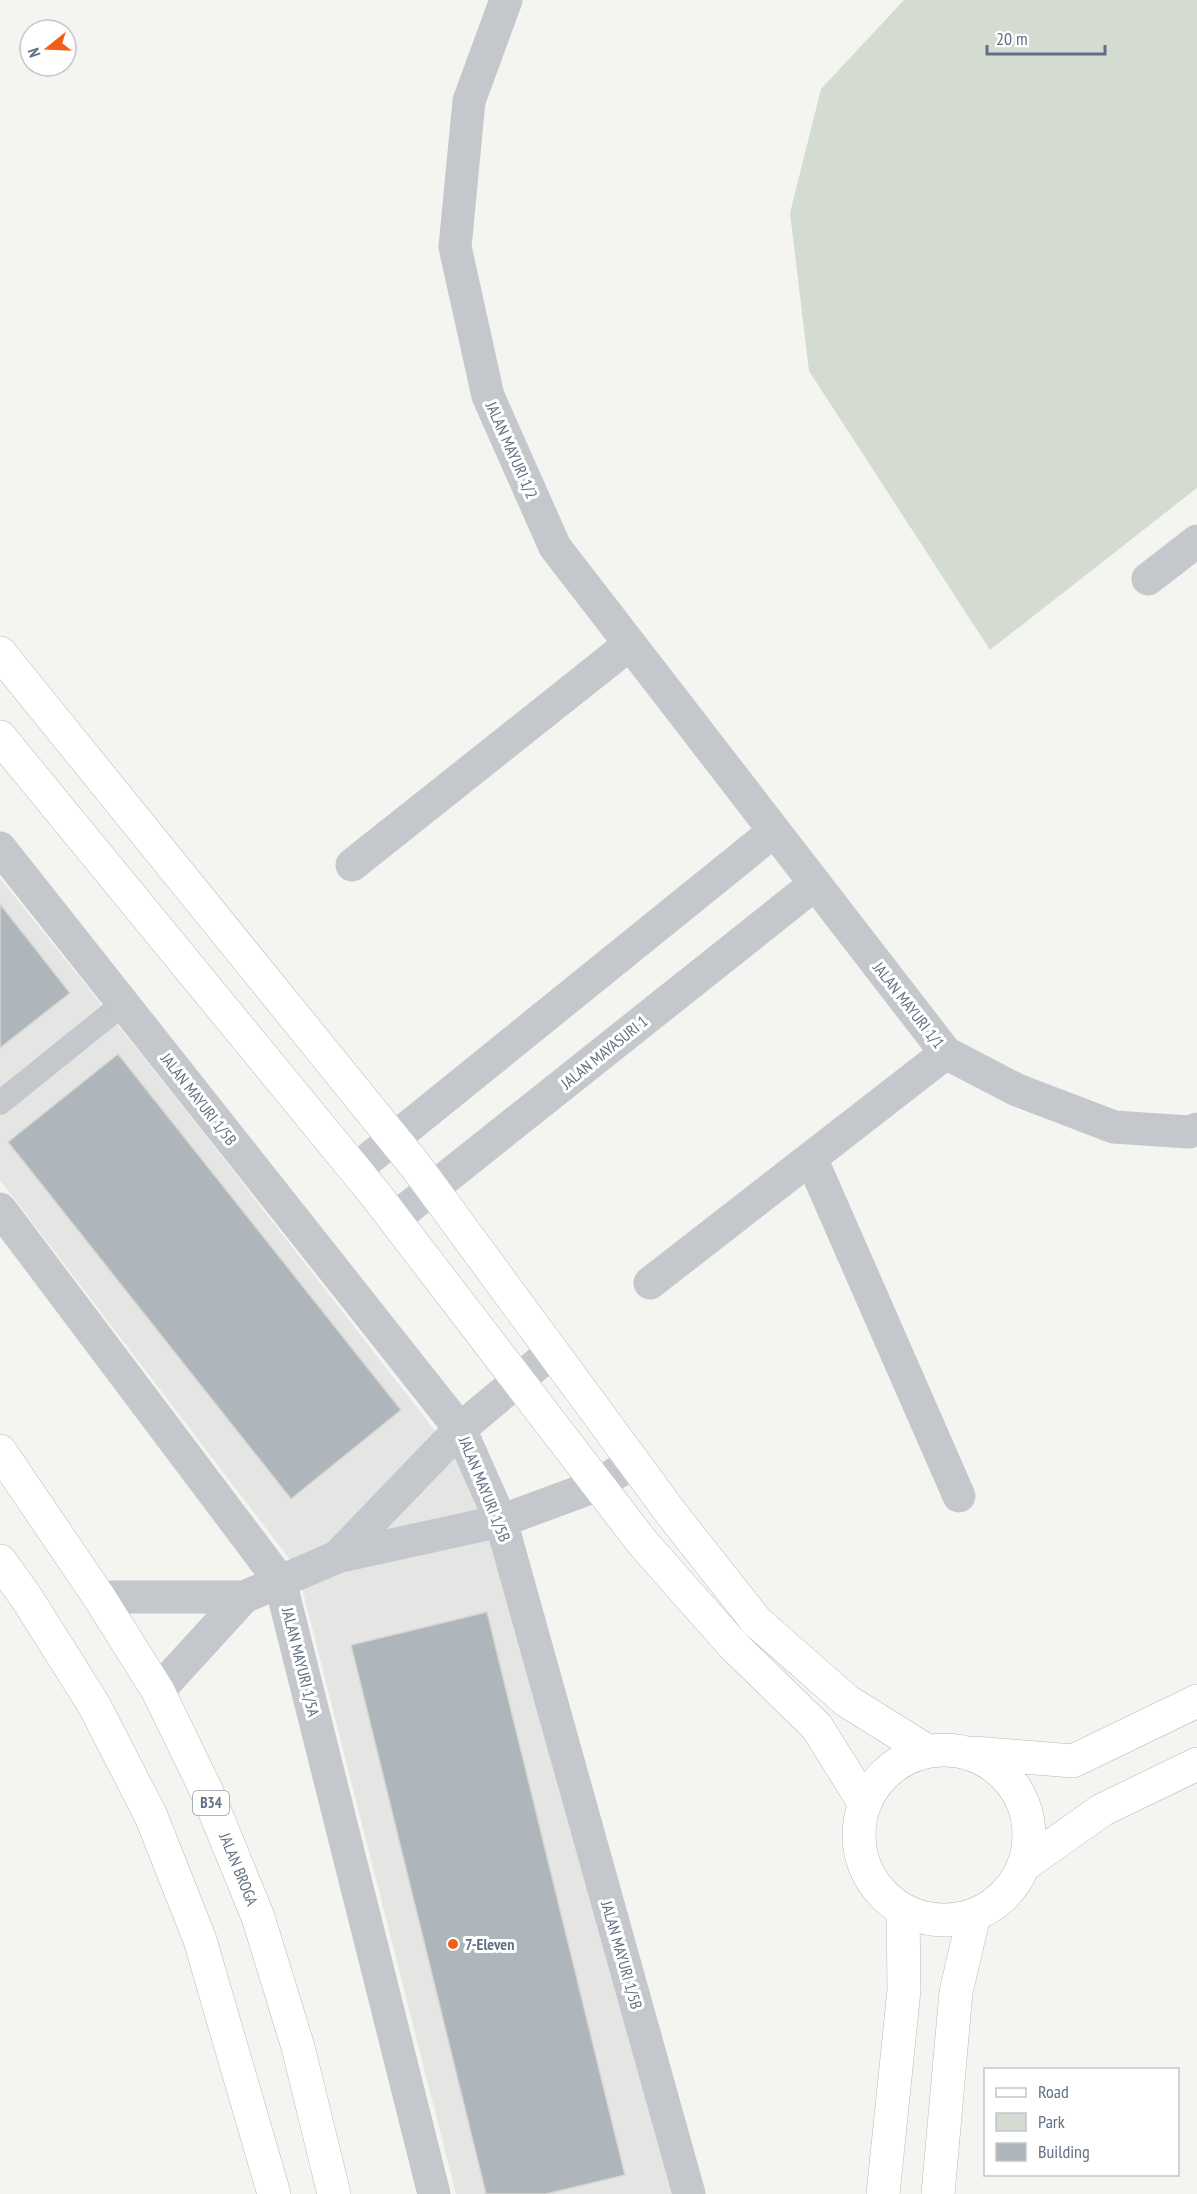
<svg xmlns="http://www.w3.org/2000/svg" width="1197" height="2194" font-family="'PT Sans Narrow',sans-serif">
<rect width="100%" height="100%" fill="#f4f5f0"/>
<!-- built -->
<path fill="#e5e6e4" d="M0,878L181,1104L457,1459L494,1546L675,2194H456L302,1588L291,1561L0,1180Z"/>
<!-- green -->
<path fill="#d4dcd1" d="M904,0H1197V488L990,650L809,371L790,213L821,89Z"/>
<!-- building -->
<path fill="#aeb5bb" stroke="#d6d6d3" stroke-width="1.5" d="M0,904L70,993L0,1048Z
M118,1054L401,1410L291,1499L8,1142Z
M487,1612L625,2175L546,2194H486L351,1645Z"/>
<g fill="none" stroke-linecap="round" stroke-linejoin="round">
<!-- secondary casing -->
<g stroke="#b6bac0" stroke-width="34">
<path id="secondary" d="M0,653L415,1165L671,1513L757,1622L847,1701L927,1751
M0,737L375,1194L642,1542L733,1645L817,1727L865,1804
M859 1835a85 85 0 1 1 170 0a85 85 0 1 1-170 0Z
M974,1753L1073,1761L1197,1701
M1023,1866L1102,1810L1197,1764
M883,2194L904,1990L903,1910
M938,2194L956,1992L974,1915"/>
</g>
<!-- primary casing -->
<g stroke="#b7babe" stroke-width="34">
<path id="primary" d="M0,1451L99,1597L158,1691L206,1790L258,1917L298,2047L334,2194
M0,1561L26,1597L94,1705L151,1816L200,1940L274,2194"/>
</g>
<!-- lane -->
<path stroke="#c4c7cb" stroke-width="24" d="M0,1103L124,1003"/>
<!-- street -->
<path stroke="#c4c7cb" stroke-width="33" d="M506,0L469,101L455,247L488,396L555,547L946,1053L1017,1090L1114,1127L1189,1132L1197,1129
M1148,579L1197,541
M0,848L460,1429L501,1521L689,2194
M352,865L630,644
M811,1158L959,1496
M355,1170L773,832
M0,1209L280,1581L434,2194
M394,1219L815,884
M650,1283L946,1053
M337,1557L460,1429L552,1352
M99,1597H244
M158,1691L244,1597L337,1557L501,1521L598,1485L633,1462"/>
<!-- secondary -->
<use href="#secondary" stroke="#fff" stroke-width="33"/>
<!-- primary -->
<use href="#primary" stroke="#fff" stroke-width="33"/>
</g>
<!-- markers -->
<circle fill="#f05f15" stroke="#fff" stroke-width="2" cx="453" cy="1944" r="6"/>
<g text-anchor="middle" stroke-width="6" stroke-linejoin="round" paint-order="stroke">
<!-- shield labels -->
<rect fill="#fff" stroke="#909ca9" stroke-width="1.5" x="193" y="1791" width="36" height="24" rx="4.5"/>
<g font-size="15" font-weight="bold" fill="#617184">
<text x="211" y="1808">B34</text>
</g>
<!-- street labels -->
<g font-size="16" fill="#617184" stroke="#fff">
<text transform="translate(512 450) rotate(66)" y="6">JALAN MAYURI 1/2</text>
<text transform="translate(909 1005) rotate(52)" y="6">JALAN MAYURI 1/1</text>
<text transform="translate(604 1052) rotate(-39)" y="6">JALAN MAYASURI 1</text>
<text transform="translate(199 1099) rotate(52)" y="6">JALAN MAYURI 1/5B</text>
<text transform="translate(485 1489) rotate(68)" y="6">JALAN MAYURI 1/5B</text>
<text transform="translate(301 1662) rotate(76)" y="6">JALAN MAYURI 1/5A</text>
<text transform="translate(239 1869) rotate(68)" y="6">JALAN BROGA</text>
<text transform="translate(622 1955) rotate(74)" y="6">JALAN MAYURI 1/5B</text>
</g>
<!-- poi labels -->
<g font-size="16" font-weight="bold" fill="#617184" stroke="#fff" text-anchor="start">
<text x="465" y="1950">7-Eleven</text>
</g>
</g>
<!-- legend -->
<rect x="984" y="2068" width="195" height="108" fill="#ffffff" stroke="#c0c6ce" stroke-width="1.5"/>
<rect x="996" y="2088" width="30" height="9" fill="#ffffff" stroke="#c0c6ce" stroke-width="1.5"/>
<text x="1038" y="2098" font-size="18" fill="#617184">Road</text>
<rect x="996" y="2113" width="30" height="18" fill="#d4dcd1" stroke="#c0c6ce" stroke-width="1.5"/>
<text x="1038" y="2128" font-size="18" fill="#617184">Park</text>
<rect x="996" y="2143" width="30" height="18" fill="#aeb5bb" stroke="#c0c6ce" stroke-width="1.5"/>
<text x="1038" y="2158" font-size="18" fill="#617184">Building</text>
<!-- north arrow -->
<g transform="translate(48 48) rotate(252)"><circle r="28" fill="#ffffff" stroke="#c0c6ce" stroke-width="1.5"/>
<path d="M0-4.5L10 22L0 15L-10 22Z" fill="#f05f15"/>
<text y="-9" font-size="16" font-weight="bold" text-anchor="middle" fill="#617184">N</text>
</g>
<!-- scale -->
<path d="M987 45v9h118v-9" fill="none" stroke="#617184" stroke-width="3"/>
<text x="996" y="45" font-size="18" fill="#617184" stroke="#ffffff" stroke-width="4.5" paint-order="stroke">20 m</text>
</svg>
